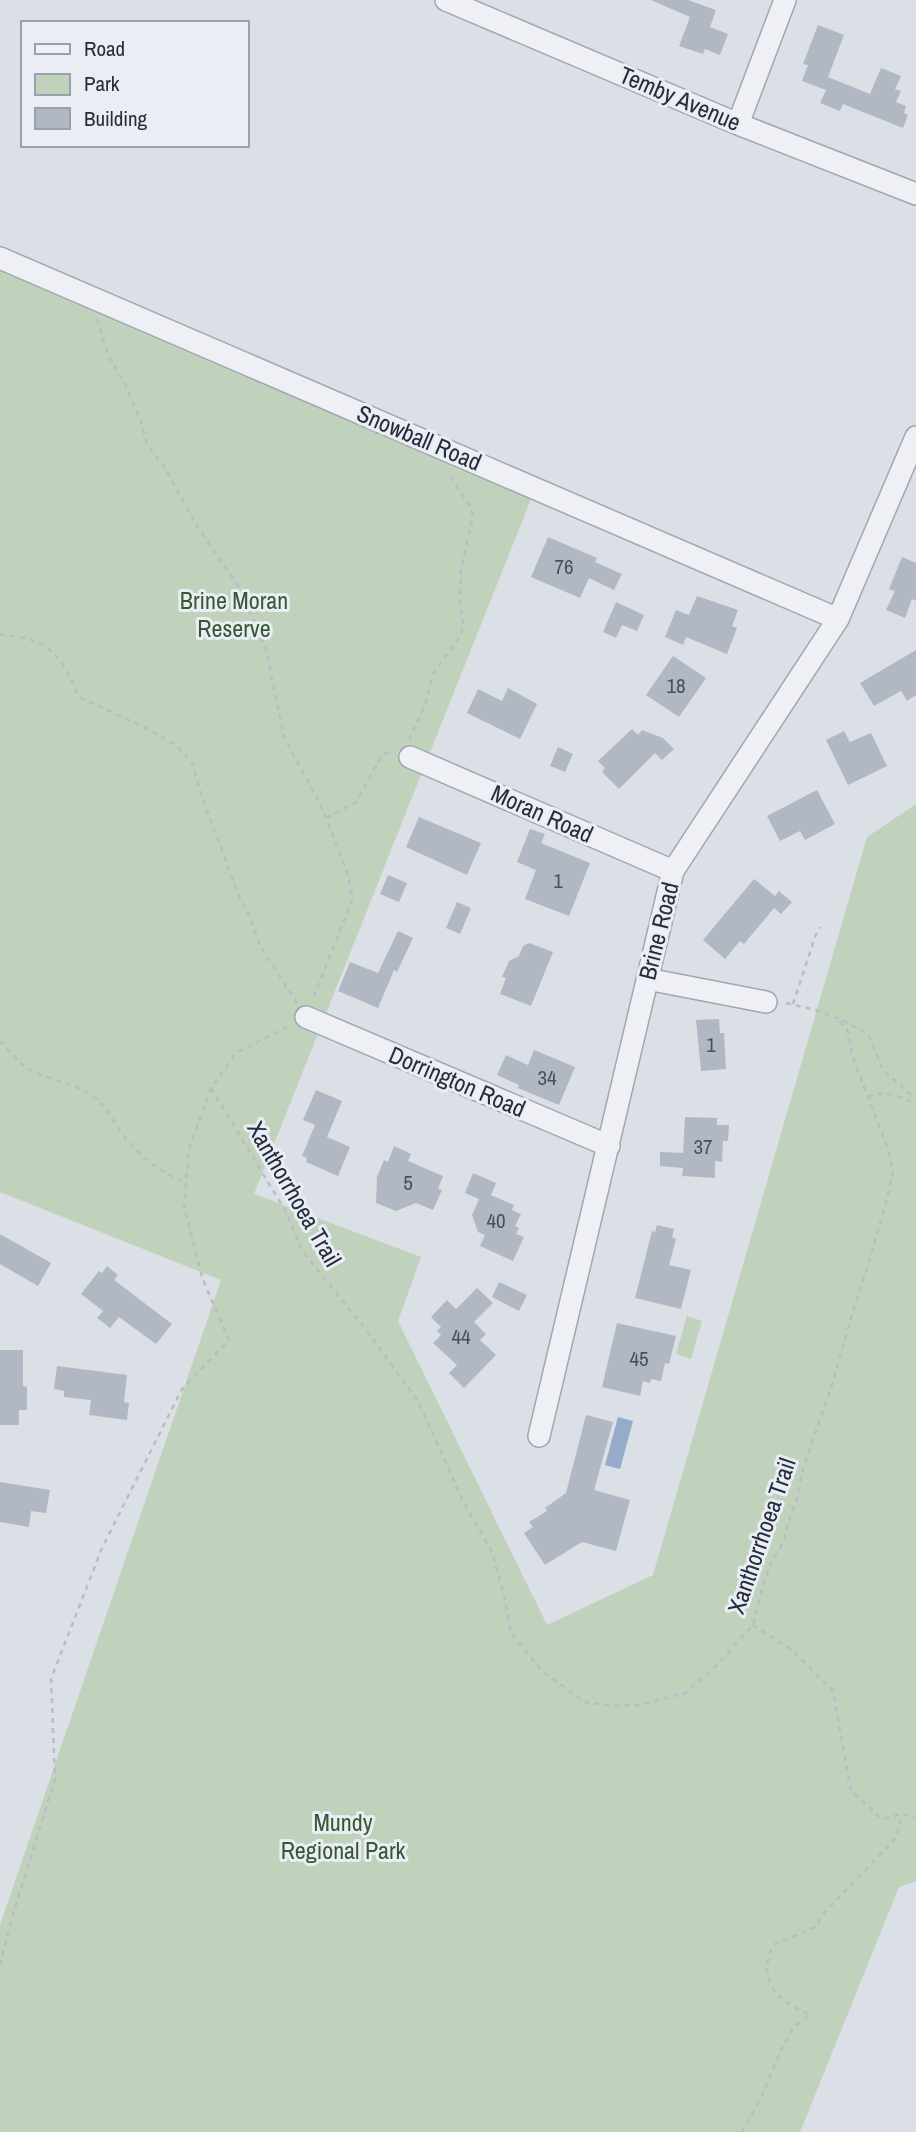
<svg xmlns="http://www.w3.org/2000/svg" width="916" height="2132" font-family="'Archivo Narrow',sans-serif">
<rect width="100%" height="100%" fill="#dbdfe6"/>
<!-- green -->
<path fill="#c0d1bc" d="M0,258L535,489L254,1194L421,1257L398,1321L547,1625L653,1575L867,837L916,804V1881L899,1887L800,2132H0V1925L221,1280L0,1192Z
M687,1316L702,1321L691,1359L676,1354Z"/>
<!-- water -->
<path fill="#94abc9" d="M618,1417L633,1421L620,1469L605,1465Z"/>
<!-- building -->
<path fill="#b2b8c3" d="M651,0H688L716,10L710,27L728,34L720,55L705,49L703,54L679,46L690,17Z
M818,25L844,35L828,77L870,94L881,68L901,76L895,89L901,91L896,102L906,106L904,113L908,115L903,128L843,104L840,111L820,103L826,90L802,81L808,65L803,64Z
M548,537L597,558L595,562L622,574L614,590L589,578L580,598L531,577Z
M902,557L916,563V601L912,599L905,618L886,610L895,591L889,589Z
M697,596L738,610L732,626L737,628L727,654L686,637L683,645L665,637L676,610L689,615Z
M616,602L644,615L637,631L622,625L616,638L603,632Z
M916,650V695L907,701L901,691L874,706L860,683Z
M673,656L706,678L679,717L646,695Z
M508,688L537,704L520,739L467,713L478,689L502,701Z
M632,729L638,735L642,730L663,738L674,749L662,760L655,753L619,789L602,772L605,768L598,761Z
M844,731L850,742L871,733L887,766L848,785L826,740Z
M558,747L573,754L565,772L550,766Z
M817,790L835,824L805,840L800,831L780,841L767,816Z
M419,817L481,843L467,875L406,847Z
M530,829L545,834L541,843L590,863L569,916L525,899L536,870L517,862Z
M388,875L407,883L399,902L380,894Z
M754,879L775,896L779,891L792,902L781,914L774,908L744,944L740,941L725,959L703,940Z
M457,902L471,908L460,934L446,928Z
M398,931L413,938L397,972L394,970L378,1008L338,991L350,962L378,973Z
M529,943L553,952L531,1006L500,994L506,978L502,977L509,961L519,956L523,946Z
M719,1019L720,1033H724L726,1069L701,1071L696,1020Z
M534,1050L575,1067L559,1105L518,1088L519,1085L497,1075L506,1055L528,1065Z
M316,1090L342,1101L327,1137L350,1147L338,1176L306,1162L307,1158L302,1156L315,1125L303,1120Z
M685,1117L717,1118V1125H729L728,1141H723L722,1162L715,1161V1178L682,1176L683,1168L660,1166V1152L683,1153Z
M394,1146L411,1154L408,1161L443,1176L438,1189L442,1190L433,1210L416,1203L396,1211L376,1203L377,1177L384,1160L388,1162Z
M473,1173L496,1183L491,1195L514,1205L512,1210L521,1214L515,1226L519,1228L516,1234L524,1237L513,1261L480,1246L485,1235L478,1232L472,1215L479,1199L465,1193Z
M657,1225L674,1229L672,1237L676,1239L669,1265L691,1270L681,1309L635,1298L652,1231L655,1232Z
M0,1234L51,1263L38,1286L0,1264Z
M107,1266L118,1275L114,1280L172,1324L156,1344L119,1317L110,1328L97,1318L103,1311L81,1294L99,1271L102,1273Z
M499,1282L527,1295L519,1311L492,1297Z
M477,1288L493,1303L474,1322L486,1334L480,1340L496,1355L464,1388L449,1373L457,1365L433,1343L441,1335L437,1331L441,1327L431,1317L447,1300L456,1309Z
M617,1323L676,1336L669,1364L665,1363L661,1381L651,1379L650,1383L643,1381L640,1396L602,1387Z
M0,1350H23V1386L27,1387V1410H19V1425H0Z
M57,1366L127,1375L124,1402L129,1403L127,1420L89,1415L91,1400L64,1397V1391L54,1389Z
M586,1415L613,1422L594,1490L630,1500L616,1551L582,1542L545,1565L524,1533L533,1527L529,1522L547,1511L545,1508L566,1493Z
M0,1482L50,1490L46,1513L31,1511L29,1527L0,1522Z"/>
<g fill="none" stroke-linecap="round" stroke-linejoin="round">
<!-- minor casing -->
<g stroke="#a1a6b0" stroke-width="24">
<path id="minor" d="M446,0L738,124L916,194
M738,124L785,0
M0,258L838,619
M410,757L673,871
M647,979L766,1002
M306,1017L609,1146
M539,1436L673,871L838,619L916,437"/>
</g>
<!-- path -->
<path stroke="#babdc5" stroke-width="2.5" stroke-dasharray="5 5" stroke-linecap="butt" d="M97,319L108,355L126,386L141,422L147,444L165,468L197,526L238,586L266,650L284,737L321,806L346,869L353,898L312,1001
M0,634C12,637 28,637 39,643C60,653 70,676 79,697L150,730L177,746L192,763L202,797L240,899L249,915L260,946L297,1003
M409,740L425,705L433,674L458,639L464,626L460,603L461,569L473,516L470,506L447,472
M326,818L356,802L382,755L392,751
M786,1003L816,1010L842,1020L868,1034L883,1070L916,1099
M793,1004L815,937L820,927
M0,1041C11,1052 21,1067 36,1073C54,1080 76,1084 92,1096C105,1105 110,1116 119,1129C136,1154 158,1172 186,1182
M211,1088L286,1212L303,1252L367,1331L418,1401L464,1503L492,1552L504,1595L511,1633L543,1672L585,1702L614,1706L638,1705L685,1693L716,1666L753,1625L763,1584L772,1561L784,1541L788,1523L796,1502L803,1469L832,1385L855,1304L868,1266L887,1198L893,1171L887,1146L853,1058L847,1029L836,1018
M868,1097C885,1088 899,1098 916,1103
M753,1625L792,1650L833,1691L851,1791L882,1819L902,1814L916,1817
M0,1965L13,1914L55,1779L51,1679L102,1548L182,1389L229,1340L203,1280L184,1207L189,1149L211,1088L236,1053L289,1026
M742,2132L761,2098L781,2050L793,2028L810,2014C778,2003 756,1980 773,1945L815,1927L825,1912L896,1838L902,1814"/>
<!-- minor -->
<use href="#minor" stroke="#eef0f5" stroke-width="21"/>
</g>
<g text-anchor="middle" stroke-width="6" stroke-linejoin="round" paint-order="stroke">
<!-- number labels -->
<g font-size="21" fill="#48505e">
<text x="564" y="574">76</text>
<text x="676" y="693">18</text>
<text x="558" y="888">1</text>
<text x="711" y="1052">1</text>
<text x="547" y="1085">34</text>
<text x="703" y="1154">37</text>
<text x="408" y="1190">5</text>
<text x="496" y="1228">40</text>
<text x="461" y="1344">44</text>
<text x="639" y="1366">45</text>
</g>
<!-- street labels -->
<g font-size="24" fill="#252d3d" stroke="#eaeef4">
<text transform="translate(680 99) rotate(23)" y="8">Temby Avenue</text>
<text transform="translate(419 438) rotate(23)" y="8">Snowball Road</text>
<text transform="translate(542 814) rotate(24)" y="8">Moran Road</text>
<text transform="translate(659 931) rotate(-76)" y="8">Brine Road</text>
<text transform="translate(457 1082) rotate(23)" y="8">Dorrington Road</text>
<text transform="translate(294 1194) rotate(60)" y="8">Xanthorrhoea Trail</text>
<text transform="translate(762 1536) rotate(-71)" y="8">Xanthorrhoea Trail</text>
</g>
<!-- park labels -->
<g font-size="24" fill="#375932" stroke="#eaeef4">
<text x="234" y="609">Brine Moran<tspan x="234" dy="28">Reserve</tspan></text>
<text x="343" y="1831">Mundy<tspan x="343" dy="28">Regional Park</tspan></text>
</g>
</g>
<!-- legend -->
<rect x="21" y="21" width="228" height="126" fill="#eaeef4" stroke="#9ba1ab" stroke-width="2"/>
<rect x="35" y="44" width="35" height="10" fill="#eef0f5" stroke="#9ba1ab" stroke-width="2"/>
<text x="84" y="56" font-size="21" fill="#252d3d">Road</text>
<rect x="35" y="74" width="35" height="21" fill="#c0d1bc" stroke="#9ba1ab" stroke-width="2"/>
<text x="84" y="91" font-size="21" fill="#252d3d">Park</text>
<rect x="35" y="108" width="35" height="21" fill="#b2b8c3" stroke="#9ba1ab" stroke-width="2"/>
<text x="84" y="126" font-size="21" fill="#252d3d">Building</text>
</svg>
